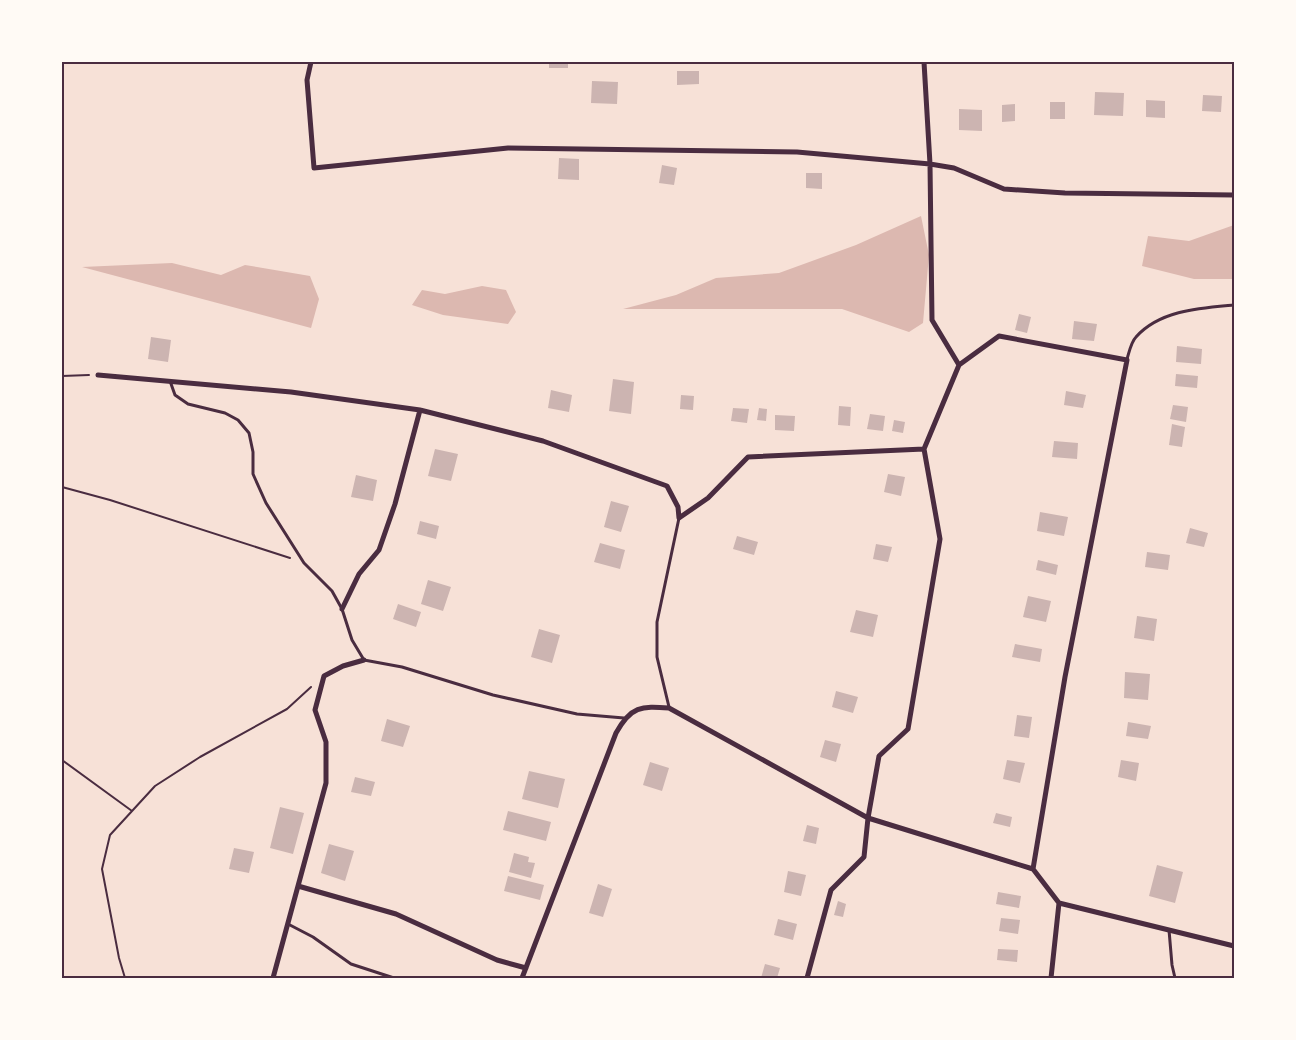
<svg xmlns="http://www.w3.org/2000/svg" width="1296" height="1040" font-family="'DejaVu Sans',sans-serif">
<rect width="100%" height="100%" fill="#f7e1d7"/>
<!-- water -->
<path fill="#dcb8b0" d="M921,216L929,255L923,323L909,332L842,309H623L676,295L716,278L779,273L856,245Z
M1234,225V279H1194L1142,266L1148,236L1189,241Z
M172,263L221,275L245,265L310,276L319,299L311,328L82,267Z
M482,286L506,290L516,312L508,324L443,315L412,305L422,290L445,294Z"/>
<!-- building -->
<path fill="#ccb4b1" d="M549,62H568V68H549Z
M677,71H699V84L677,85Z
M592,81L618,82L617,104L591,103Z
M1095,92L1124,93L1123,116L1094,115Z
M1203,95L1222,96L1221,112L1202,111Z
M1146,100L1165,101V118L1146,117Z
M1050,102H1065V119H1050Z
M1015,104V121L1002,122V105Z
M959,109L982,110V131L959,130Z
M559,158L579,159V180L558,179Z
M662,165L677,168L674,185L659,183Z
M806,173H822V189L806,188Z
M1019,314L1031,317L1027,333L1015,330Z
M1074,321L1097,324L1094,341L1072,339Z
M151,337L171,340L168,362L148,359Z
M1177,346L1202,349L1201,364L1176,362Z
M1176,374L1198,376L1197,388L1175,386Z
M613,379L634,382L631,414L609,411Z
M551,390L572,395L569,412L548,408Z
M1066,391L1086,395L1083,408L1064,405Z
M681,395L694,396L693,410L680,409Z
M1173,405L1188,407L1186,422L1170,419Z
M839,406L851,407L850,426L838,425Z
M733,408L749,409L747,423L731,421Z
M759,408L767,409L766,421L757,420Z
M870,414L885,416L883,431L867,429Z
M775,415L795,416L794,431L775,430Z
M894,420L905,422L903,433L892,431Z
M1172,424L1185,427L1182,447L1169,445Z
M1054,441L1078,443L1077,459L1052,457Z
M435,449L458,454L451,481L428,476Z
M888,474L905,477L901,496L884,492Z
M356,475L377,480L373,501L351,497Z
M611,501L629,506L621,532L604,527Z
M1040,512L1068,517L1064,536L1037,531Z
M420,521L439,526L436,539L417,534Z
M1190,528L1208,533L1204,547L1186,543Z
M737,536L758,542L754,555L733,549Z
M600,543L625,550L620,569L594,562Z
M876,544L892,547L888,562L873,559Z
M1147,552L1170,555L1168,570L1145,567Z
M1038,560L1058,565L1056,575L1036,570Z
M428,580L451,587L443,611L421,604Z
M1028,596L1051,601L1046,622L1023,617Z
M398,604L421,612L416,627L393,619Z
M856,610L878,615L873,637L850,632Z
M1137,616L1157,619L1154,641L1134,638Z
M539,629L560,635L552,663L531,657Z
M1015,644L1042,649L1040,662L1012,657Z
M1125,672L1150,674L1148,700L1124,698Z
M836,691L858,697L853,713L832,707Z
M1017,715L1032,717L1029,738L1014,736Z
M387,719L410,726L403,747L381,741Z
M1128,722L1151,726L1148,739L1126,736Z
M825,740L841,744L836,762L820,757Z
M1007,760L1025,763L1020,783L1003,779Z
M1121,760L1139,763L1136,781L1118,777Z
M650,762L669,768L662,791L643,785Z
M529,771L565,779L558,808L522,799Z
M355,777L375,782L371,796L351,792Z
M280,807L304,813L293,854L270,848Z
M508,811L551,822L546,841L503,830Z
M996,813L1012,817L1010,827L993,823Z
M807,825L819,828L816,844L803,841Z
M329,844L354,851L345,881L321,873Z
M234,848L254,852L249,873L229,869Z
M514,853L529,857L528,862L535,863L531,878L509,872Z
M1157,865L1183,872L1175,903L1149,896Z
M788,871L806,875L801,896L784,892Z
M508,876L544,885L540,900L504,891Z
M598,884L612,889L603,917L589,913Z
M998,892L1021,896L1019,908L996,904Z
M838,901L846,904L843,917L834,915Z
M1001,918L1020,920L1018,934L999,931Z
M778,919L797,924L793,940L774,935Z
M998,949L1018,950L1017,962L997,960Z
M765,964L780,968L777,978H761Z"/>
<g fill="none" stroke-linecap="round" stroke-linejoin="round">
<!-- path -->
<path stroke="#4a2c40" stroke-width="2" d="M62,376L89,375
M62,487L110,500L290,558
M62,760L132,811
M125,978L119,958L102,869L110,835L155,786L200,757L287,709L311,687"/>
<!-- service -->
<path stroke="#4a2c40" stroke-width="3" d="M1127,359C1129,353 1131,342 1136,337C1160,310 1201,308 1234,305
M170,381L175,395L188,404L225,413L238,420L249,433L253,452V474L266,503L304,563L332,591L342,609L352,640L364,660L402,667L493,695L577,714L624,718
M669,707L657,657V622L679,518
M288,924L313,937L351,964L394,978
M1169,930L1172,965L1175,978"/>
<!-- minor -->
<path stroke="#4a2c40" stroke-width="5" d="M311,62L307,80L314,168L508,148L797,152L930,164L954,168L1004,189L1065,193L1234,195
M924,62L930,164L932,320L959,365
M98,375L291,392L420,410L543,441L667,486L678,507L679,518L708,498L748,457L924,449
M924,449L959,365L999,336L1127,360L1065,677L1033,869
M342,609L359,574L379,550L395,504L420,410
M298,886L396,914L497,960L526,968
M273,978L326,783V742L315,710L324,676L343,666L364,660
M522,978L616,733C631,706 641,706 669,708L868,818L1033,869L1059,903L1234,946
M807,978L831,890L864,857L868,818L879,756L908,729L940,539L924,449
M1051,978L1059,903"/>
</g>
<!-- border -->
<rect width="1296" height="1040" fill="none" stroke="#fffaf5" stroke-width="126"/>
<rect x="63" y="63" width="1170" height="914" fill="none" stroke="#4a2c40" stroke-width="2"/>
</svg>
